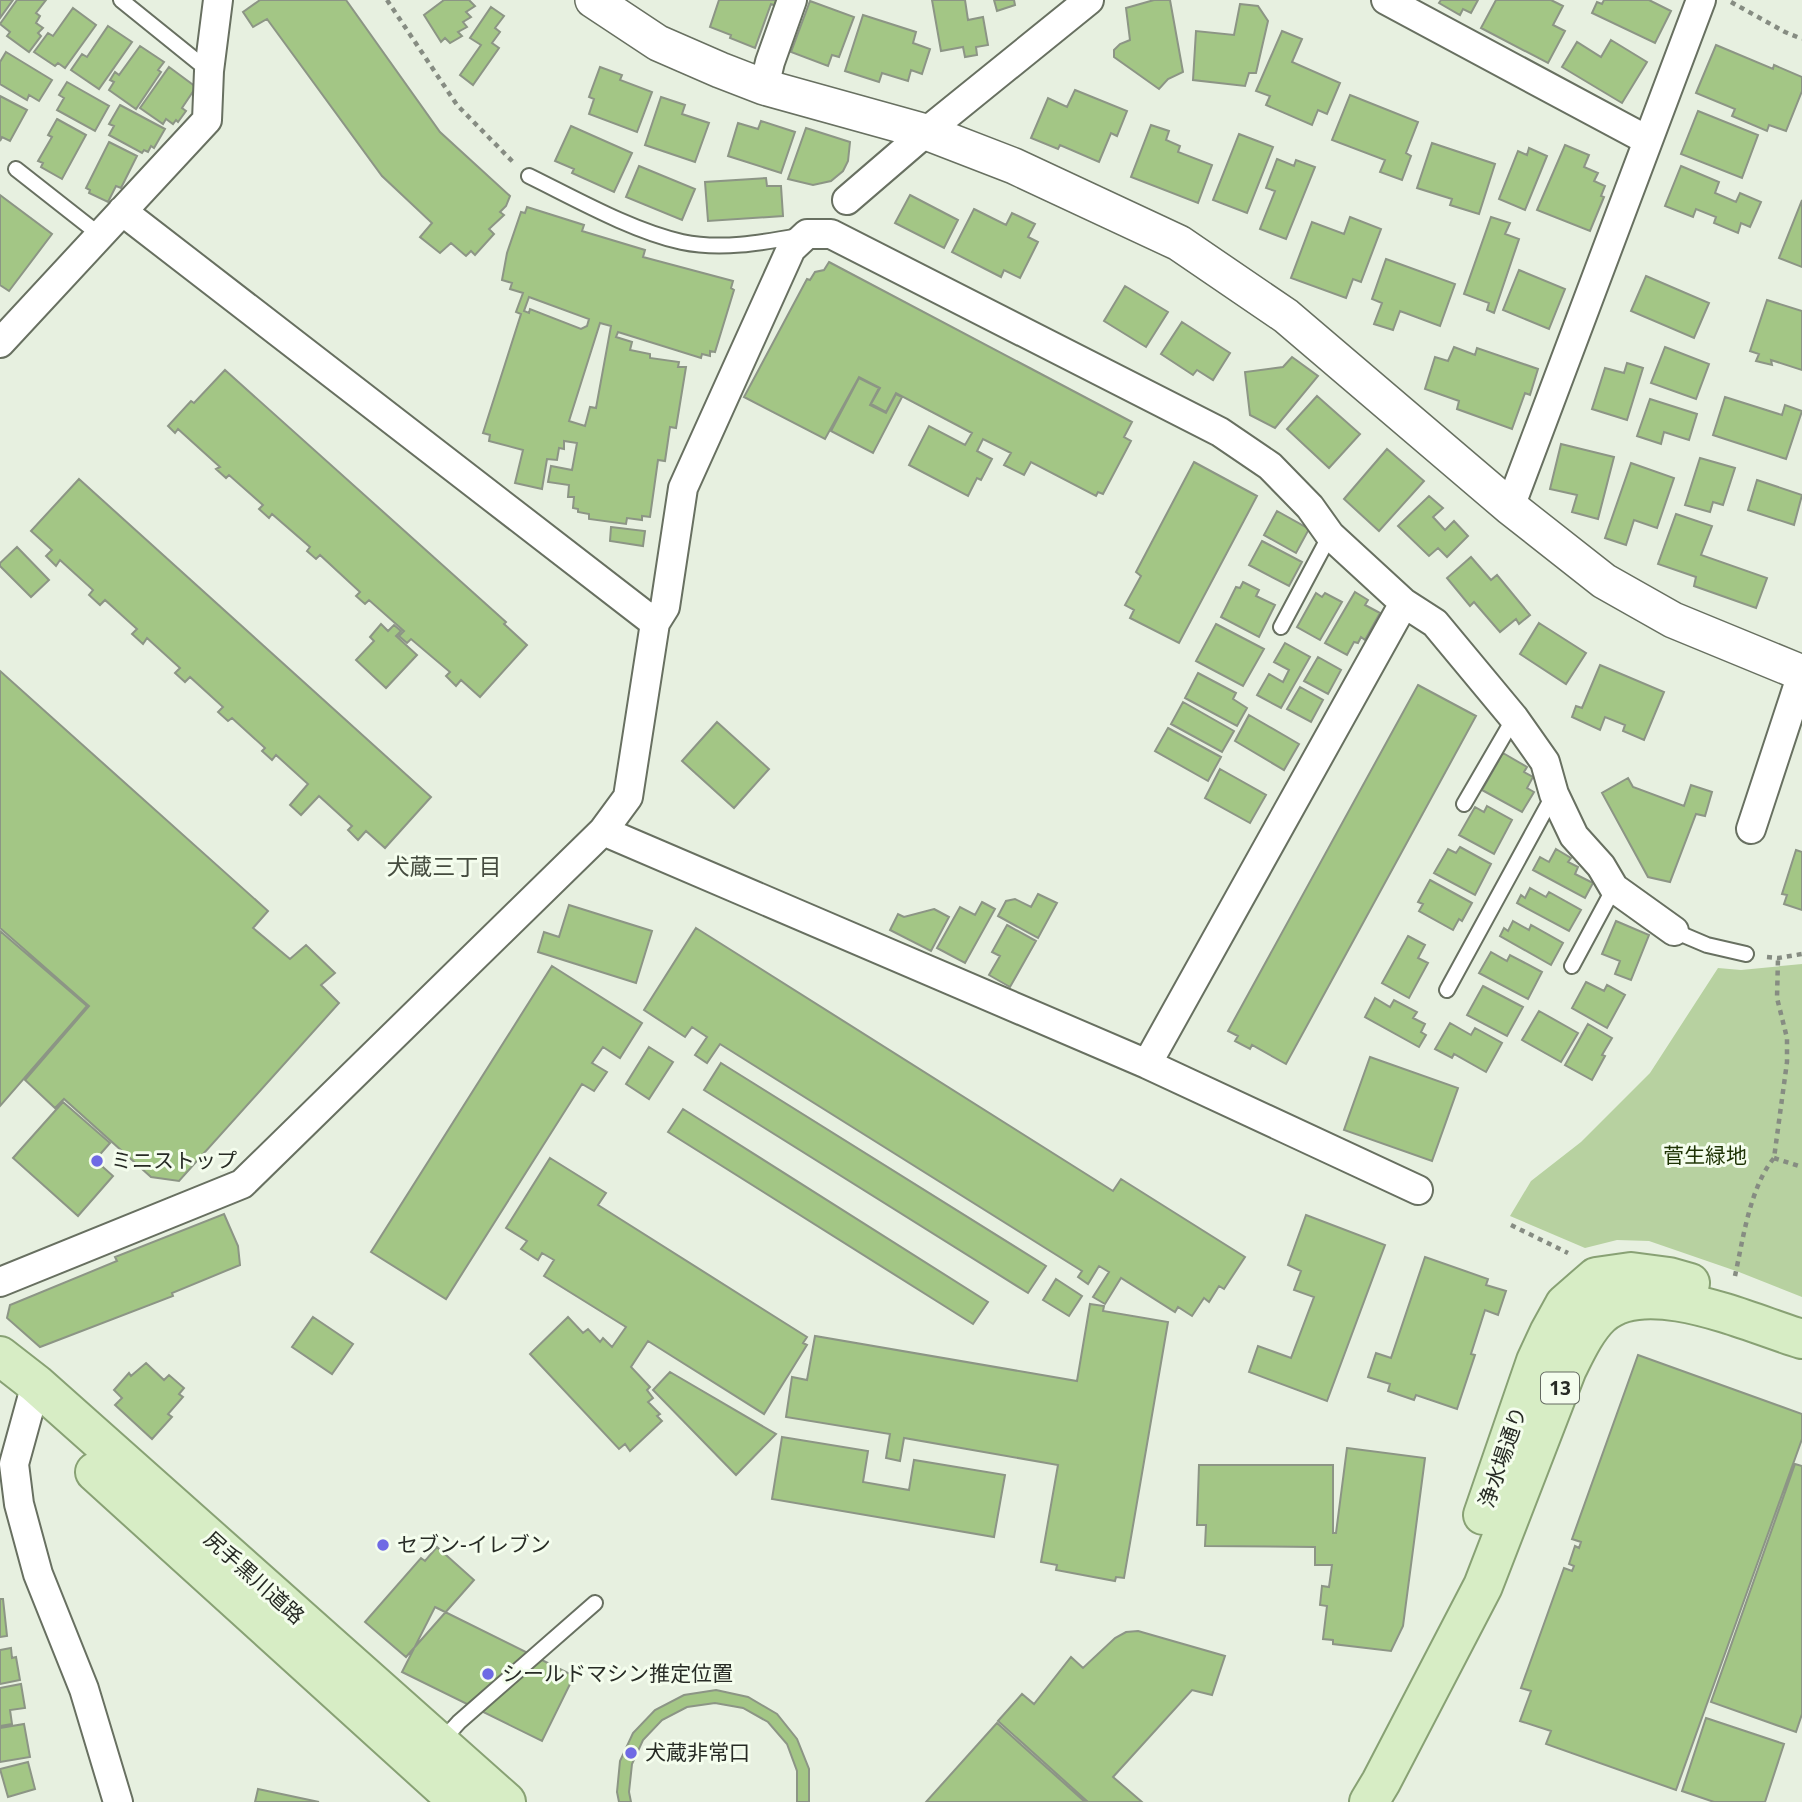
<svg xmlns="http://www.w3.org/2000/svg" width="1802" height="1802" font-family="'Noto Sans','Noto Sans JP',sans-serif">
<rect width="100%" height="100%" fill="#e7f0e0"/>
<!-- green -->
<path fill="#b7d1a0" d="M1802,964V1297L1739,1272L1649,1241L1617,1240L1585,1248L1510,1216L1531,1181L1581,1142L1650,1073L1718,968L1741,970Z"/>
<!-- building -->
<path fill="#a3c685" stroke="#8c9585" stroke-width="2" fill-rule="evenodd" d="M0,0H13L0,18Z
M17,0H46L36,13L40,16L36,23L43,28L38,33L41,36L29,52L7,36L10,32L0,24Z
M260,0H346L440,132L510,196L506,206L500,212L504,215L489,229L494,234L475,255L471,251L466,256L451,243L440,253L420,237L432,223L382,176L267,19L253,27L243,12Z
M444,0H469L475,6L466,12L471,17L463,22L467,27L458,32L462,36L450,43L445,38L441,42L424,15Z
M719,0H785L782,8L771,4L755,48L730,38L731,35L710,27Z
M932,0H965L968,20L983,17L988,45L976,47L977,55L965,57L963,47L941,51Z
M994,0H1014L1015,5L997,11Z
M1154,0H1170L1183,72L1168,79L1159,89L1114,57V50L1120,44L1130,40L1126,8Z
M1441,0H1478L1471,13L1463,9L1460,15L1439,3Z
M1496,0H1551L1563,6L1553,25L1565,31L1548,63L1481,28Z
M1604,0H1649L1671,11L1655,43L1592,13L1597,2L1602,4Z
M810,1L854,17L839,57L832,55L828,66L791,52Z
M1240,4L1258,6L1268,21L1256,73H1249L1245,86L1193,80L1196,31L1234,35Z
M491,7L504,16L495,28L500,32L492,43L499,48L473,85L460,75L481,45L470,38Z
M73,8L96,25L65,68L58,63L55,66L34,52L48,33L53,36Z
M863,15L916,32L913,43L930,49L922,74L911,70L908,81L882,73L879,82L845,71Z
M108,26L132,42L99,89L71,70L82,54L87,57Z
M1282,31L1302,39L1292,62L1340,83L1327,114L1318,110L1312,125L1266,105L1270,96L1256,91Z
M1611,40L1647,62L1622,103L1562,67L1577,42L1601,57Z
M1716,45L1773,69L1774,65L1802,77V91L1786,131L1769,125L1767,131L1732,116L1735,109L1696,93Z
M140,46L164,62L158,70L161,72L136,109L109,90L114,82L110,80L115,72L119,75Z
M6,52L52,80L39,101L29,95L27,100L0,84V62Z
M169,67L196,87L182,108L186,111L178,122L176,120L173,124L166,119L163,124L140,108Z
M600,67L622,75L620,80L652,92L637,132L589,114L594,99L589,97Z
M67,82L109,106L95,131L57,110L64,98L59,95Z
M1075,90L1127,111L1117,136L1111,133L1099,162L1060,145L1058,149L1031,138L1048,98L1067,107Z
M1350,95L1418,122L1406,153L1411,156L1402,180L1380,172L1385,160L1332,140Z
M0,96L27,110L10,141L2,137L0,141Z
M661,97L685,105L682,114L709,123L695,162L645,145Z
M120,105L165,129L154,148L151,146L148,152L144,150L142,153L109,135L114,126L109,124Z
M1698,111L1758,135L1742,178L1681,154Z
M57,119L86,135L62,179L41,167L43,163L38,161L52,137L48,135Z
M761,121L795,132L781,173L728,156L738,123L758,129Z
M1151,125L1169,131L1166,140L1180,146L1178,152L1212,165L1198,203L1131,177Z
M571,126L632,153L614,192L572,173L574,169L555,161Z
M806,128L850,142L848,161L843,171L831,181L813,185L788,179Z
M1239,134L1273,147L1247,213L1213,200Z
M109,142L137,156L121,188L116,186L108,202L89,193L90,190L86,188Z
M1432,143L1495,164L1479,214L1450,205L1452,199L1417,188Z
M1565,145L1589,155L1584,167L1598,173L1594,181L1605,186L1601,196L1604,197L1590,231L1537,210Z
M1529,148L1547,156L1525,210L1499,199L1518,151L1527,155Z
M1277,159L1294,166L1296,160L1315,167L1286,239L1260,229L1275,191L1266,188Z
M639,166L695,189L682,220L626,197Z
M1681,166L1719,182L1715,193L1736,202L1740,193L1761,202L1750,227L1741,223L1738,233L1714,223L1716,217L1696,209L1693,217L1665,206Z
M766,178L767,186H781L783,216L708,221L705,182Z
M0,195L52,234L9,291L0,285Z
M910,195L958,220L944,248L895,223Z
M1802,200V267L1779,258Z
M527,207L584,225L582,231L645,250L643,257L733,281L731,288L734,290L715,352L710,351V356L702,354L701,358L618,332L616,337L632,342L630,350L650,354V358L679,362L678,367H686L676,428L670,427L665,461L658,460L650,517L642,516V520L627,518L626,524L589,519V514L578,512V509L573,508L574,497H568L569,485L548,482L551,466L572,470L577,443L564,441V449L559,448L557,460L547,459L542,489L515,483L523,450L489,441L490,435L483,433L521,314L516,312L523,293L510,289L512,283L502,280L507,253L521,212L525,213ZM529,297L589,319L587,326L581,329L530,309L529,313L524,311ZM600,323L611,326L596,408L590,407L585,426L569,421Z
M974,209L1006,225L1012,213L1035,224L1028,237L1038,242L1020,278L1004,270L1001,277L952,252Z
M1350,217L1381,229L1361,282L1353,279L1346,298L1291,278L1312,222L1344,234Z
M1491,217L1510,223L1505,234L1519,239L1494,313L1487,310L1489,303L1464,294Z
M1386,259L1455,284L1440,326L1400,311L1393,330L1374,324L1382,303L1372,299Z
M829,262L1132,422L1124,437L1131,441L1103,494L1098,492L1096,496L1031,462L1024,475L1004,465L1011,453L983,439L977,451L992,459L981,480L977,478L968,496L909,465L929,426L965,445L972,433L896,393L886,412L871,404L880,388L859,377L825,439L744,397L807,279L810,280L815,272L824,270Z
M1519,270L1565,289L1549,329L1503,310Z
M1646,276L1709,303L1694,338L1631,311Z
M1125,286L1168,312L1146,347L1104,321Z
M1767,300L1802,311V370L1771,360L1772,365L1756,361L1759,354L1750,351Z
M1182,322L1230,353L1213,380L1197,370L1193,375L1161,354Z
M1454,347L1475,355L1477,348L1538,369L1530,395L1525,393L1512,429L1457,409L1459,401L1425,389L1435,357L1448,361Z
M1665,347L1709,364L1696,399L1651,383Z
M1292,357L1318,376L1275,428L1250,415L1245,372L1283,367Z
M1627,363L1643,368L1627,420L1592,409L1605,368L1624,373Z
M225,370L506,622L504,624L527,645L480,697L461,680L456,686L446,676L450,672L411,639L407,643L399,636L404,631L369,600L365,604L356,596L360,592L320,555L316,559L307,551L310,547L272,514L269,518L259,509L263,505L229,475L226,478L216,469L220,467L178,429L175,433L168,426L191,401L194,403Z
M859,378L879,388L870,405L886,413L896,394L902,397L873,453L831,431Z
M1317,396L1360,434L1329,468L1287,429Z
M1725,397L1782,415L1785,405L1802,411L1786,459L1713,435Z
M1650,399L1697,414L1689,440L1664,432L1661,444L1637,436Z
M1561,444L1614,457L1598,519L1572,512L1577,495L1550,489Z
M1387,449L1424,481L1379,531L1344,499Z
M1700,458L1735,468L1723,505L1713,502L1710,512L1685,505Z
M1194,462L1257,496L1179,643L1130,618L1134,610L1125,605L1141,576L1136,572Z
M1631,463L1674,478L1657,528L1634,520L1626,545L1605,538Z
M79,479L431,797L385,848L366,831L358,840L348,830L352,826L319,796L301,815L290,805L308,784L276,755L272,760L262,751L265,748L232,718L228,721L218,712L223,707L190,677L185,682L175,673L180,668L147,638L143,644L132,634L137,629L105,600L100,605L89,595L93,590L60,560L56,566L46,556L52,550L31,531Z
M1757,480L1802,495L1794,525L1748,510Z
M1429,496L1443,508L1433,517L1445,530L1454,521L1468,536L1447,557L1438,548L1429,556L1398,526Z
M1277,511L1309,529L1296,553L1264,535Z
M1676,514L1712,526L1701,555L1767,578L1756,608L1694,586L1696,577L1658,564Z
M611,527L645,531L643,546L610,541Z
M1262,541L1302,562L1289,586L1249,565Z
M17,547L49,580L31,597L0,566V563Z
M1471,557L1491,580L1497,575L1530,615L1519,624L1516,619L1500,632L1474,602L1470,606L1447,578Z
M1243,582L1259,590L1256,596L1275,605L1259,637L1221,617L1236,587L1240,588Z
M1355,592L1368,600L1365,605L1380,613L1365,640L1361,637L1358,643L1354,642L1347,655L1325,643Z
M1316,593L1322,597L1325,593L1342,602L1320,640L1297,627Z
M1539,623L1586,653L1566,684L1520,654Z
M381,624L388,631L394,625L401,631L396,636L417,655L386,688L356,660L374,641L370,637Z
M1216,624L1264,649L1243,686L1196,661Z
M1285,643L1310,657L1281,708L1257,695L1269,674L1283,682L1289,670L1274,662Z
M1318,657L1341,670L1328,694L1304,681Z
M1600,665L1664,692L1644,740L1623,731L1625,725L1605,717L1600,730L1572,717L1576,706L1582,708Z
M0,671L268,911L253,928L290,959L306,945L335,973L321,985L339,1003L179,1181L151,1177L64,1099L55,1108L25,1080L89,1006L0,928Z
M1198,673L1236,693L1233,699L1247,708L1237,726L1185,698Z
M1418,685L1476,716L1286,1064L1252,1045L1250,1049L1235,1041L1238,1036L1228,1031Z
M1300,687L1323,700L1311,722L1287,709Z
M1183,702L1234,731L1222,752L1171,724Z
M1249,715L1299,744L1284,770L1235,741Z
M717,722L769,769L734,808L682,761Z
M1168,728L1221,757L1208,781L1155,751Z
M1503,753L1527,767L1524,772L1533,777L1527,788L1534,792L1522,812L1482,790Z
M1220,769L1266,795L1250,823L1205,798Z
M1628,778L1633,787L1684,806L1691,785L1712,792L1705,816L1696,814L1670,882L1648,877L1602,793Z
M1487,806L1512,820L1494,854L1459,835L1475,807L1484,812Z
M1460,847L1491,864L1475,895L1434,873L1448,849L1456,853Z
M1556,849L1571,858L1568,862L1578,867L1575,874L1593,883L1585,898L1533,870L1540,857L1549,862Z
M1796,850L1802,852V910L1784,904L1787,895L1782,894Z
M1430,880L1472,903L1462,921L1459,919L1453,930L1419,911L1423,904L1418,902Z
M1530,888L1546,897L1549,892L1581,910L1569,931L1517,903L1521,895L1525,898Z
M1038,894L1057,903L1038,938L998,916L1006,901L1015,899L1031,907Z
M982,902L995,909L965,963L937,948L960,907L975,915Z
M569,905L652,931L636,983L538,952L544,932L559,937Z
M934,909L949,917L931,951L890,930L898,914L904,917Z
M1513,921L1529,930L1531,925L1563,943L1551,965L1500,936L1504,928L1508,931Z
M1616,921L1649,935L1631,980L1615,974L1620,961L1602,954Z
M1007,925L1036,941L1010,987L989,975L1000,956L992,952Z
M696,928L1113,1191L1121,1179L1245,1257L1224,1289L1219,1286L1209,1302L1204,1298L1192,1316L1178,1307L1175,1312L1121,1278L1105,1304L1093,1297L1109,1272L1099,1266L1088,1284L1078,1277L1082,1271L720,1044L707,1063L695,1055L707,1037L692,1027L685,1037L644,1010Z
M0,931L87,1006L0,1106Z
M1408,936L1425,945L1418,958L1428,963L1409,998L1382,983Z
M1491,952L1507,961L1510,955L1542,972L1528,999L1479,973Z
M552,966L642,1023L620,1058L603,1047L592,1063L607,1072L594,1091L582,1084L446,1299L371,1252Z
M1586,982L1604,991L1607,985L1625,995L1607,1028L1572,1008Z
M1483,986L1523,1007L1507,1036L1467,1015Z
M1375,998L1390,1007L1394,1000L1417,1012L1413,1018L1425,1024L1421,1032L1426,1035L1419,1047L1365,1017Z
M1539,1011L1578,1033L1561,1062L1522,1040Z
M1450,1023L1471,1035L1475,1028L1502,1043L1486,1072L1454,1054L1452,1058L1435,1049Z
M1588,1024L1612,1038L1602,1055L1605,1056L1592,1080L1565,1065Z
M649,1047L673,1062L649,1099L626,1084Z
M1370,1057L1458,1088L1432,1161L1344,1130Z
M721,1063L1046,1266L1028,1293L704,1090Z
M63,1102L110,1143L95,1160L113,1176L78,1216L13,1158Z
M683,1109L988,1302L973,1324L668,1132Z
M550,1158L606,1193L598,1205L807,1337L803,1343L807,1345L764,1414L648,1341L631,1367L650,1387L647,1390L653,1398L648,1402L660,1414L657,1416L662,1421L630,1451L625,1444L619,1449L530,1354L568,1317L583,1333L588,1329L600,1342L603,1338L612,1347L626,1327L544,1276L554,1260L542,1253L538,1260L521,1249L527,1241L506,1228Z
M224,1214L238,1246L240,1265L172,1293L173,1296L40,1347L7,1318L10,1305L117,1261L115,1257Z
M1306,1215L1385,1245L1327,1401L1249,1372L1258,1346L1291,1358L1314,1297L1294,1290L1301,1271L1288,1265Z
M1425,1257L1488,1279L1486,1285L1506,1291L1498,1315L1485,1310L1471,1354L1475,1355L1457,1409L1416,1395L1414,1400L1388,1391L1390,1384L1368,1377L1376,1353L1391,1358Z
M1056,1279L1082,1296L1069,1316L1043,1300Z
M1090,1304L1104,1306L1103,1311L1168,1322L1124,1578L1116,1577L1115,1581L1056,1570L1057,1565L1041,1562L1058,1465L904,1438L900,1461L886,1458L890,1434L786,1417L792,1377L807,1380L815,1336L1077,1381Z
M313,1317L353,1344L332,1374L292,1347Z
M1638,1355L1802,1414V1439L1676,1790L1546,1744L1551,1731L1520,1721L1531,1691L1521,1688L1564,1568L1572,1571L1574,1566L1569,1564L1575,1546L1579,1548L1581,1542L1572,1539Z
M146,1363L164,1380L169,1375L184,1388L179,1394L183,1397L168,1414L172,1417L152,1439L115,1405L122,1398L114,1390L129,1373L131,1376Z
M670,1372L776,1434L736,1475L653,1390Z
M782,1437L868,1451L863,1482L909,1490L914,1460L1005,1475L994,1537L772,1499Z
M1347,1448L1425,1458L1403,1626L1391,1651L1333,1644V1640L1323,1639L1327,1606L1320,1605L1322,1586L1329,1587L1332,1565H1315V1547L1205,1546L1206,1525H1197L1199,1465H1333V1533H1336Z
M1795,1464L1802,1466V1714L1796,1732L1711,1702Z
M437,1547L474,1580L406,1657L365,1622L421,1558L425,1561Z
M0,1599H3L7,1636L0,1637Z
M435,1607L574,1676L542,1741L402,1672Z
M1138,1631L1225,1656L1212,1695L1192,1690L1113,1777L1142,1802H1088L998,1721L1022,1694L1034,1704L1071,1657L1083,1668L1115,1638L1126,1632Z
M11,1648L12,1658L16,1657L20,1680L0,1684V1650Z
M21,1684L25,1708L10,1710L12,1724L0,1726V1688Z
M716,1690L748,1697L777,1714L797,1739L809,1769V1802H797V1771L787,1744L768,1722L743,1708L715,1703L687,1707L662,1720L643,1740L632,1764L629,1792L631,1802H619L617,1792L620,1761L633,1733L655,1710L684,1695Z
M1706,1718L1784,1744L1765,1802H1714L1682,1791Z
M997,1723L1085,1802H926Z
M24,1724L30,1757L0,1762V1728Z
M28,1762L35,1789L8,1797L0,1769Z
M258,1789L319,1802H255Z"/>
<g fill="none" stroke-linecap="round" stroke-linejoin="round">
<!-- service casing -->
<g stroke="#687061" stroke-width="18">
<path id="service" d="M121,0L209,71
M16,169L100,235
M529,176C574,198 632,231 682,242C720,250 761,243 799,236
M1281,627L1330,535
M1464,804L1514,718
M1674,931L1707,945L1746,954
M1572,966L1614,888
M1447,990L1554,794
M440,1743L459,1722L595,1603"/>
</g>
<!-- minor casing -->
<g stroke="#687061" stroke-width="32">
<path id="minor" d="M1386,0L1647,140
M764,87L770,62L792,0
M847,200L926,132L1089,0
M0,343L207,120L209,71L218,0
M1510,507L1701,0
M655,623L665,607L683,488L791,249L807,234H831L1220,432L1270,466L1310,507L1330,535L1404,603L1435,623L1514,718L1545,762L1554,794L1574,836L1601,866L1614,888L1674,931
M1751,829L1802,674
M603,831L1147,1064L1418,1190
M1147,1064L1404,603
M0,1282L242,1184L603,831L628,797L655,623L122,211
M36,1384L14,1464L19,1504L38,1574L84,1689L118,1802"/>
</g>
<!-- tertiary casing -->
<g stroke="#687061" stroke-width="38">
<path id="tertiary" d="M593,0L658,43L720,70L764,87L926,132L1014,166L1179,243L1286,316L1510,507L1604,581L1673,620L1802,673"/>
</g>
<!-- primary casing -->
<g stroke="#88a174" stroke-width="42">
<path id="primary" d="M0,1356L36,1384L506,1802
M95,1472L459,1802
M1483,1515L1536,1361L1549,1333L1565,1304L1596,1277L1631,1272L1669,1277L1690,1283
M1369,1802L1381,1782L1483,1586L1567,1369C1576,1351 1586,1329 1601,1315C1647,1274 1751,1324 1802,1339"/>
</g>
<!-- path -->
<path stroke="#868c82" stroke-width="4.5" stroke-dasharray="5 5" stroke-linecap="butt" d="M387,0L457,105L513,162
M1731,2L1785,32L1802,39
M1767,957L1778,958L1802,954
M1774,1158L1802,1167
M1511,1225L1568,1253
M1735,1276C1743,1239 1750,1187 1774,1158L1787,1062V1038L1777,998L1778,958"/>
<!-- service -->
<use href="#service" stroke="#fff" stroke-width="14"/>
<!-- minor -->
<use href="#minor" stroke="#fff" stroke-width="28"/>
<!-- tertiary -->
<use href="#tertiary" stroke="#fff" stroke-width="35"/>
<!-- primary -->
<use href="#primary" stroke="#d7edc5" stroke-width="38"/>
</g>
<!-- markers -->
<g fill="#6f6ae4" stroke="#f4fded" stroke-width="2.5">
<circle cx="97" cy="1161" r="7"/>
<circle cx="383" cy="1545" r="7"/>
<circle cx="488" cy="1674" r="7"/>
<circle cx="631" cy="1753" r="7"/>
</g>
<g text-anchor="middle" stroke-width="6" stroke-linejoin="round" paint-order="stroke">
<!-- shield labels -->
<rect fill="#f4fded" stroke="#646a61" stroke-width="2" x="1541" y="1372.5" width="38" height="31" rx="5"/>
<g font-size="19" font-weight="bold" fill="#272b25">
<text x="1560" y="1395">13</text>
</g>
<!-- park labels -->
<g font-size="21" fill="#1e3304" stroke="#f4fded">
<text x="1705" y="1163">菅生緑地</text>
</g>
<!-- poi labels -->
<g font-size="21" fill="#272b25" stroke="#f4fded" text-anchor="start">
<text x="111" y="1168">ミニストップ</text>
<text x="397" y="1552">セブン-イレブン</text>
<text x="502" y="1681">シールドマシン推定位置</text>
<text x="645" y="1760">犬蔵非常口</text>
</g>
<!-- street labels -->
<g font-size="21" fill="#272b25" stroke="#f4fded">
<text transform="translate(1503 1457) rotate(-71)" y="7">浄水場通り</text>
<text transform="translate(254 1578) rotate(42)" y="7">尻手黒川道路</text>
</g>
<!-- neighbourhood labels -->
<g font-size="23" fill="#454c3f" stroke="#f4fded">
<text x="444" y="875">犬蔵三丁目</text>
</g>
</g>
</svg>
